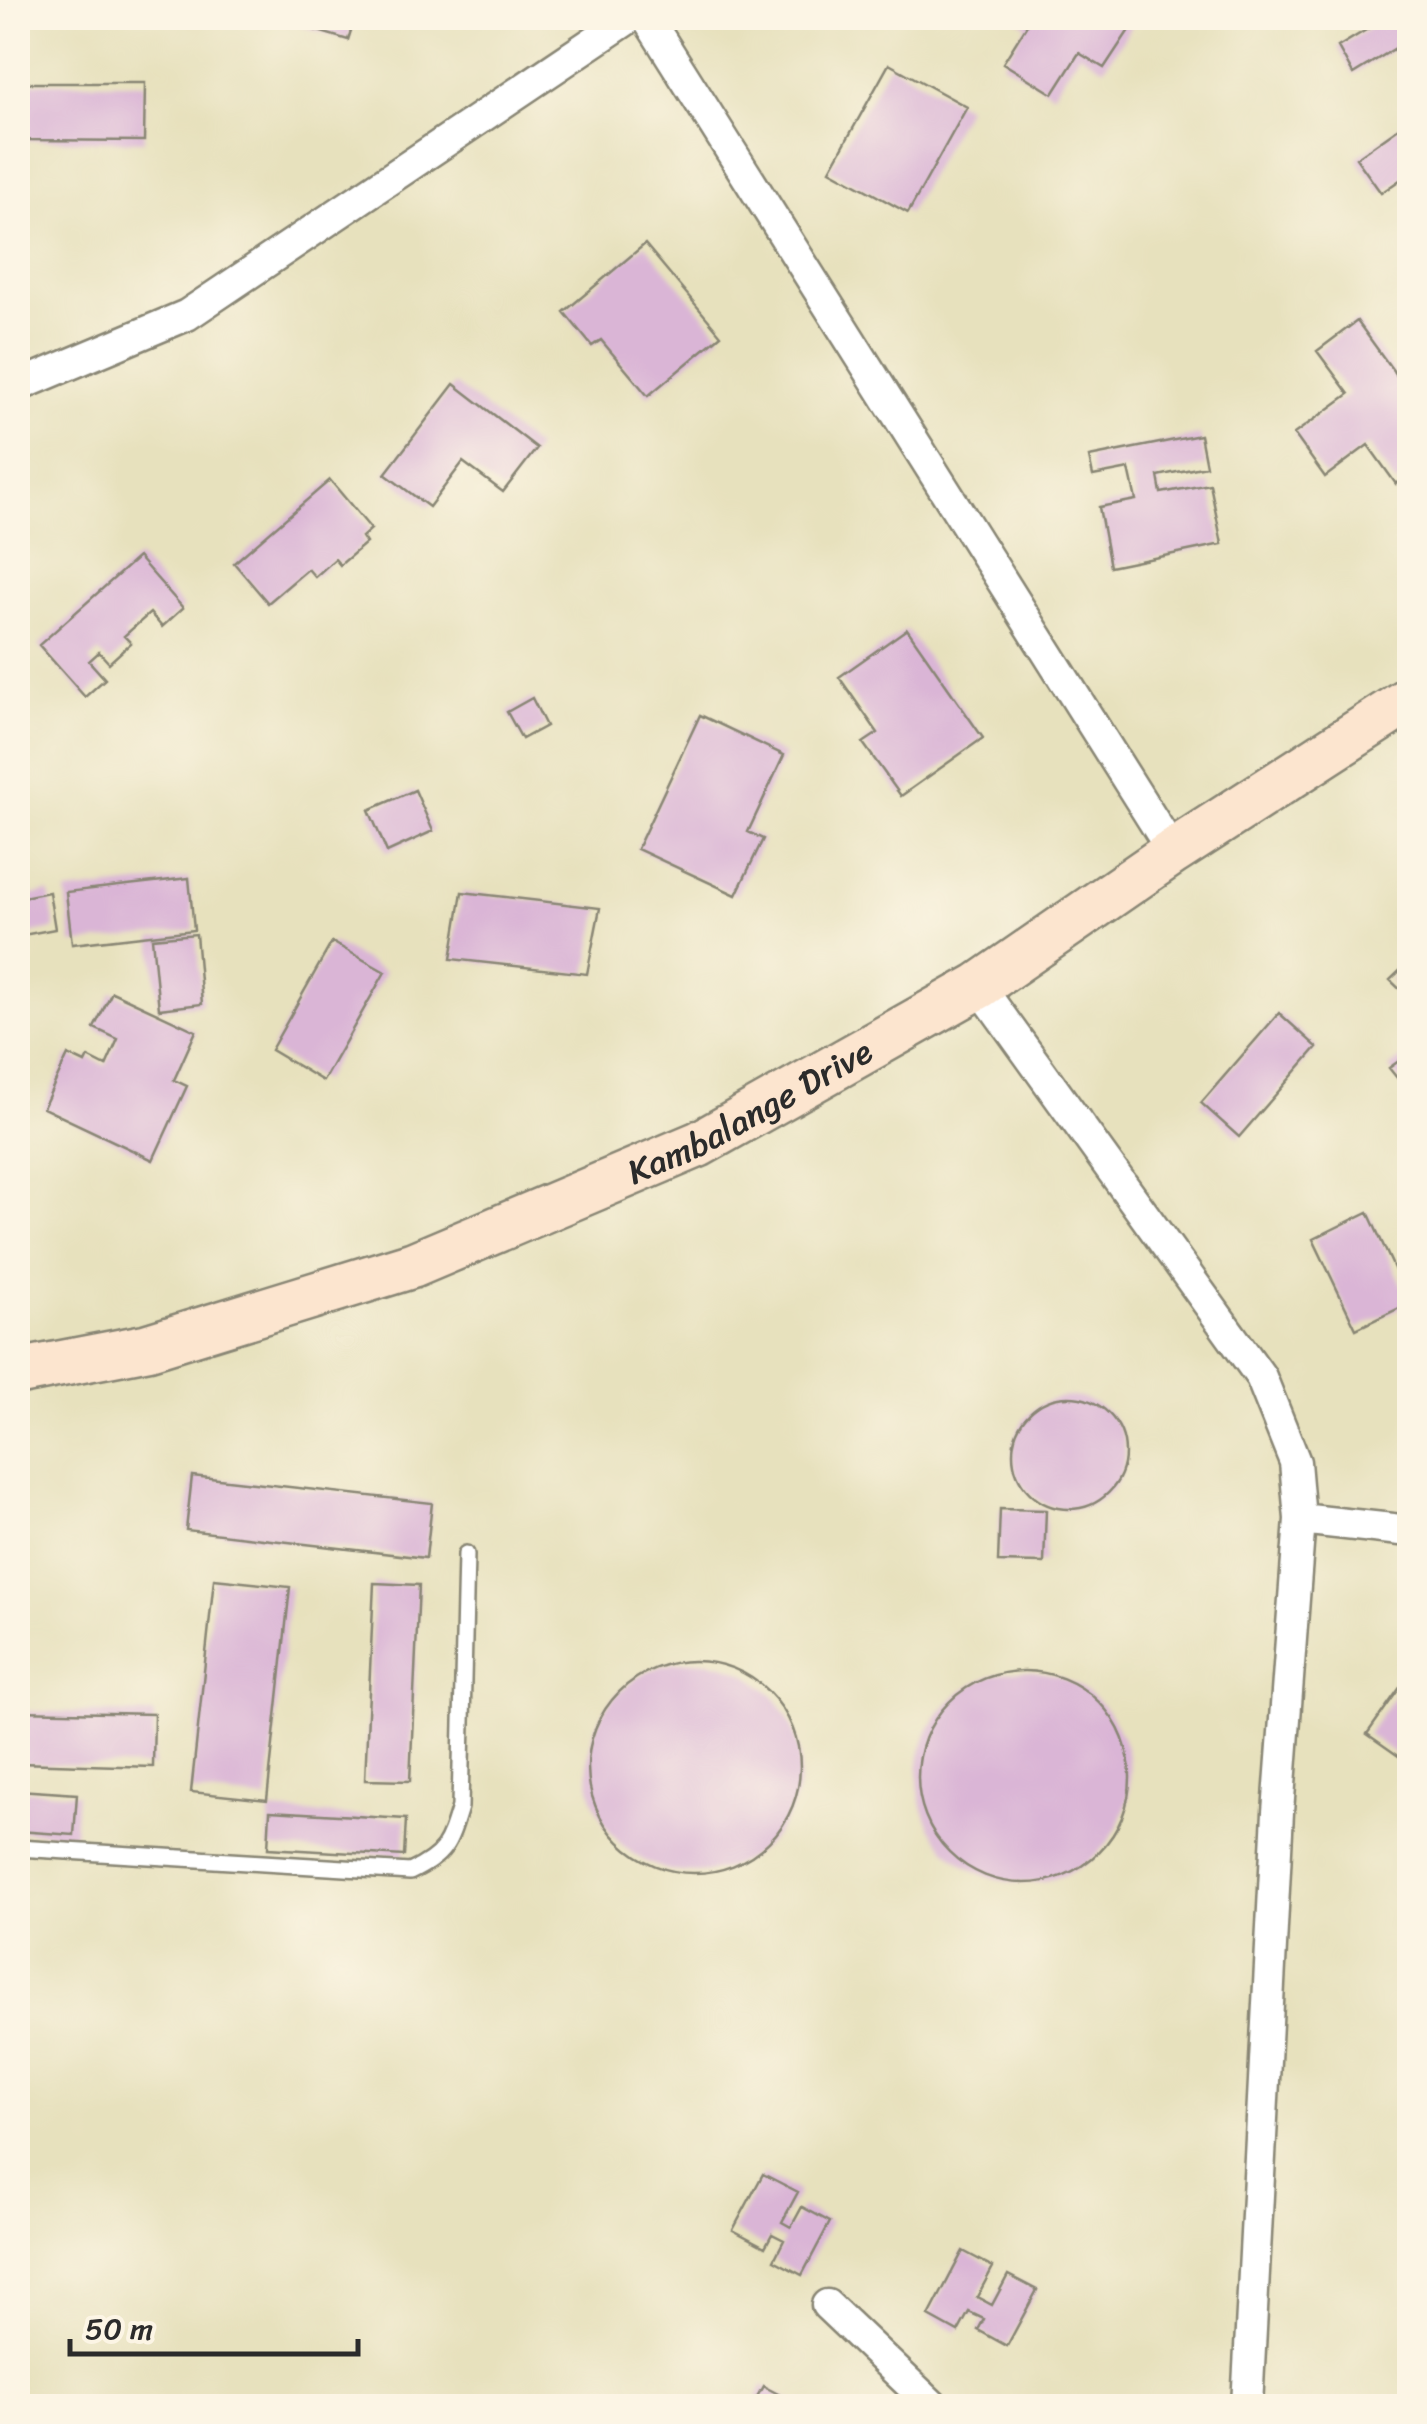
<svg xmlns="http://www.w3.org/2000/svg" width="1427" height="2424" font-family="Sriracha,sans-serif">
<rect width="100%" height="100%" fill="#fcf5e5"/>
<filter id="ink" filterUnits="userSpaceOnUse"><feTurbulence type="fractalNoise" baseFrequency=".01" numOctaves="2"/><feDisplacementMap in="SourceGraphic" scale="20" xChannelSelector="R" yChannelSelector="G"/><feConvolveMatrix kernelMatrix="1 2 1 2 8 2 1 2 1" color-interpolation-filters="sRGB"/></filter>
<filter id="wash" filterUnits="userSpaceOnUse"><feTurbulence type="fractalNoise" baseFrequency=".0048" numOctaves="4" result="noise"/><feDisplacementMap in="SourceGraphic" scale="40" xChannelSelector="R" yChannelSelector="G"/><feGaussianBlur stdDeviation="2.25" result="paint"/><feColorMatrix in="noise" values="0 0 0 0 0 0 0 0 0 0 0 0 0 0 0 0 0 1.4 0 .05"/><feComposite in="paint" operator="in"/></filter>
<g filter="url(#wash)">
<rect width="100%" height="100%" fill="#e7e1bd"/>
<g id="blocks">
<!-- building -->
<path fill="#dab5d6" d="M293,18H355L348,40L291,23Z
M1015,18H1137L1104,68L1079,53L1053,94L1003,63L1027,25Z
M1386,18H1400L1410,33V39L1353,74L1338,47Z
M889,64L967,107L908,213L830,170Z
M26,83H145L144,141L26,140Z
M1410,120V173L1381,193L1356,158Z
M645,244L721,335L648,396L601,340L592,346L564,312Z
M1357,321L1410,394V475L1396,484L1368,445L1325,477L1294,434L1349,394L1317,351Z
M454,384L537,448L503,492L463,462L429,507L385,474Z
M1200,435L1206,466L1158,476L1161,493L1210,484L1222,544L1110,567L1099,507L1136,500L1129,469L1093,476L1089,457Z
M330,480L371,529L362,537L366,543L340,565L335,559L315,577L308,569L268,603L234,563Z
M138,557L183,608L162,627L150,613L124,636L131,643L109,663L99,652L89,661L105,679L85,697L39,645Z
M907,629L983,738L901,796L863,743L878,733L839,677Z
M532,698L546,726L522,739L507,712Z
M700,715L784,755L748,832L763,839L736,895L637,849Z
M415,790L433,831L387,852L369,810Z
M189,878L194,930L72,944L66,892Z
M49,892L55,929L18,936V898Z
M462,892L600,908L587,974L451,959Z
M196,934L202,1004L159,1009L152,938Z
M332,942L385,972L323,1081L271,1050Z
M1410,961V999L1390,980Z
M112,992L196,1031L174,1080L187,1086L153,1160L43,1108L68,1055L85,1063L88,1057L106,1066L118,1039L94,1028Z
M1279,1013L1317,1047L1239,1137L1201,1103Z
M1410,1053V1094L1389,1068Z
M1368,1212L1410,1303L1356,1329L1313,1239Z
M1013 1453a56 56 0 1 1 112 0a56 56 0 1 1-112 0Z
M192,1476L432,1503L426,1558L186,1530Z
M1000,1509L1046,1510L1044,1563L998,1562Z
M214,1579L290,1587L267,1800L191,1792Z
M374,1583L419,1585L410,1781L365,1780Z
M588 1767a106 106 0 1 1 212 0a106 106 0 1 1-212 0Z
M918 1777a106 106 0 1 1 212 0a106 106 0 1 1-212 0Z
M1401,1686L1410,1692V1764L1367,1734Z
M18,1711L154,1714L153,1767L18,1763Z
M18,1790L77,1794L74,1835L18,1831Z
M270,1811L406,1819L404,1856L268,1848Z
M763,2174L798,2192L782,2222L791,2227L802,2207L830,2222L802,2275L774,2260L784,2240L772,2234L765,2247L733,2230Z
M963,2251L993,2267L977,2297L992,2305L1008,2275L1037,2290L1007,2346L978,2330L984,2319L969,2312L958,2332L929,2316Z
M763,2386L801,2406H752Z"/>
</g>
</g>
<g filter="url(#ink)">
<use href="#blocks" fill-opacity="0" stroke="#898674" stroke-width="2.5"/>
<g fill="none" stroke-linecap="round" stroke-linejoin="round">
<!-- lane casing -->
<g stroke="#898674" stroke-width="20">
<path id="lane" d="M18,1848L410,1872C446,1855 449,1843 460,1807L466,1554"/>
</g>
<!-- street casing -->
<g stroke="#898674" stroke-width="35">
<path id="street" d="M647,18L1173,852
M18,386L187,315L629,18
M979,986L1261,1377L1295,1462L1300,1519L1278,1812L1247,2406
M1300,1519L1410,1531
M827,2305L933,2406"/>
</g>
<!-- secondary casing -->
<g stroke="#898674" stroke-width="50">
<g id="secondary">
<path id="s1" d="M18,1372L147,1347L413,1265L699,1144L979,986L1173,852L1410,699"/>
</g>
</g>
<!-- lane -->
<use href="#lane" stroke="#fff" stroke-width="15"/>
<!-- street -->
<use href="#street" stroke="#fff" stroke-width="30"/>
<!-- secondary -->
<use href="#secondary" stroke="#fce5cf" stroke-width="45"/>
</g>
</g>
<g text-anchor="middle" stroke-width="8" stroke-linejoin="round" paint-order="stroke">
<!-- street labels -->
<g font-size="35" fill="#2b2b2b" stroke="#fcf5e5">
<text dy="12" stroke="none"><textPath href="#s1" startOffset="780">Kambalange Drive</textPath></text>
</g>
</g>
<!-- margin -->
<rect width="1427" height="2424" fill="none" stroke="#fcf5e5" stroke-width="60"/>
<!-- scale -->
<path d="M70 2339v15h288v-15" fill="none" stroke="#2b2b2b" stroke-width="5"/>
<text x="85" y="2339" font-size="30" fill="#2b2b2b" stroke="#fcf5e5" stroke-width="8" paint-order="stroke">50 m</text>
</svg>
